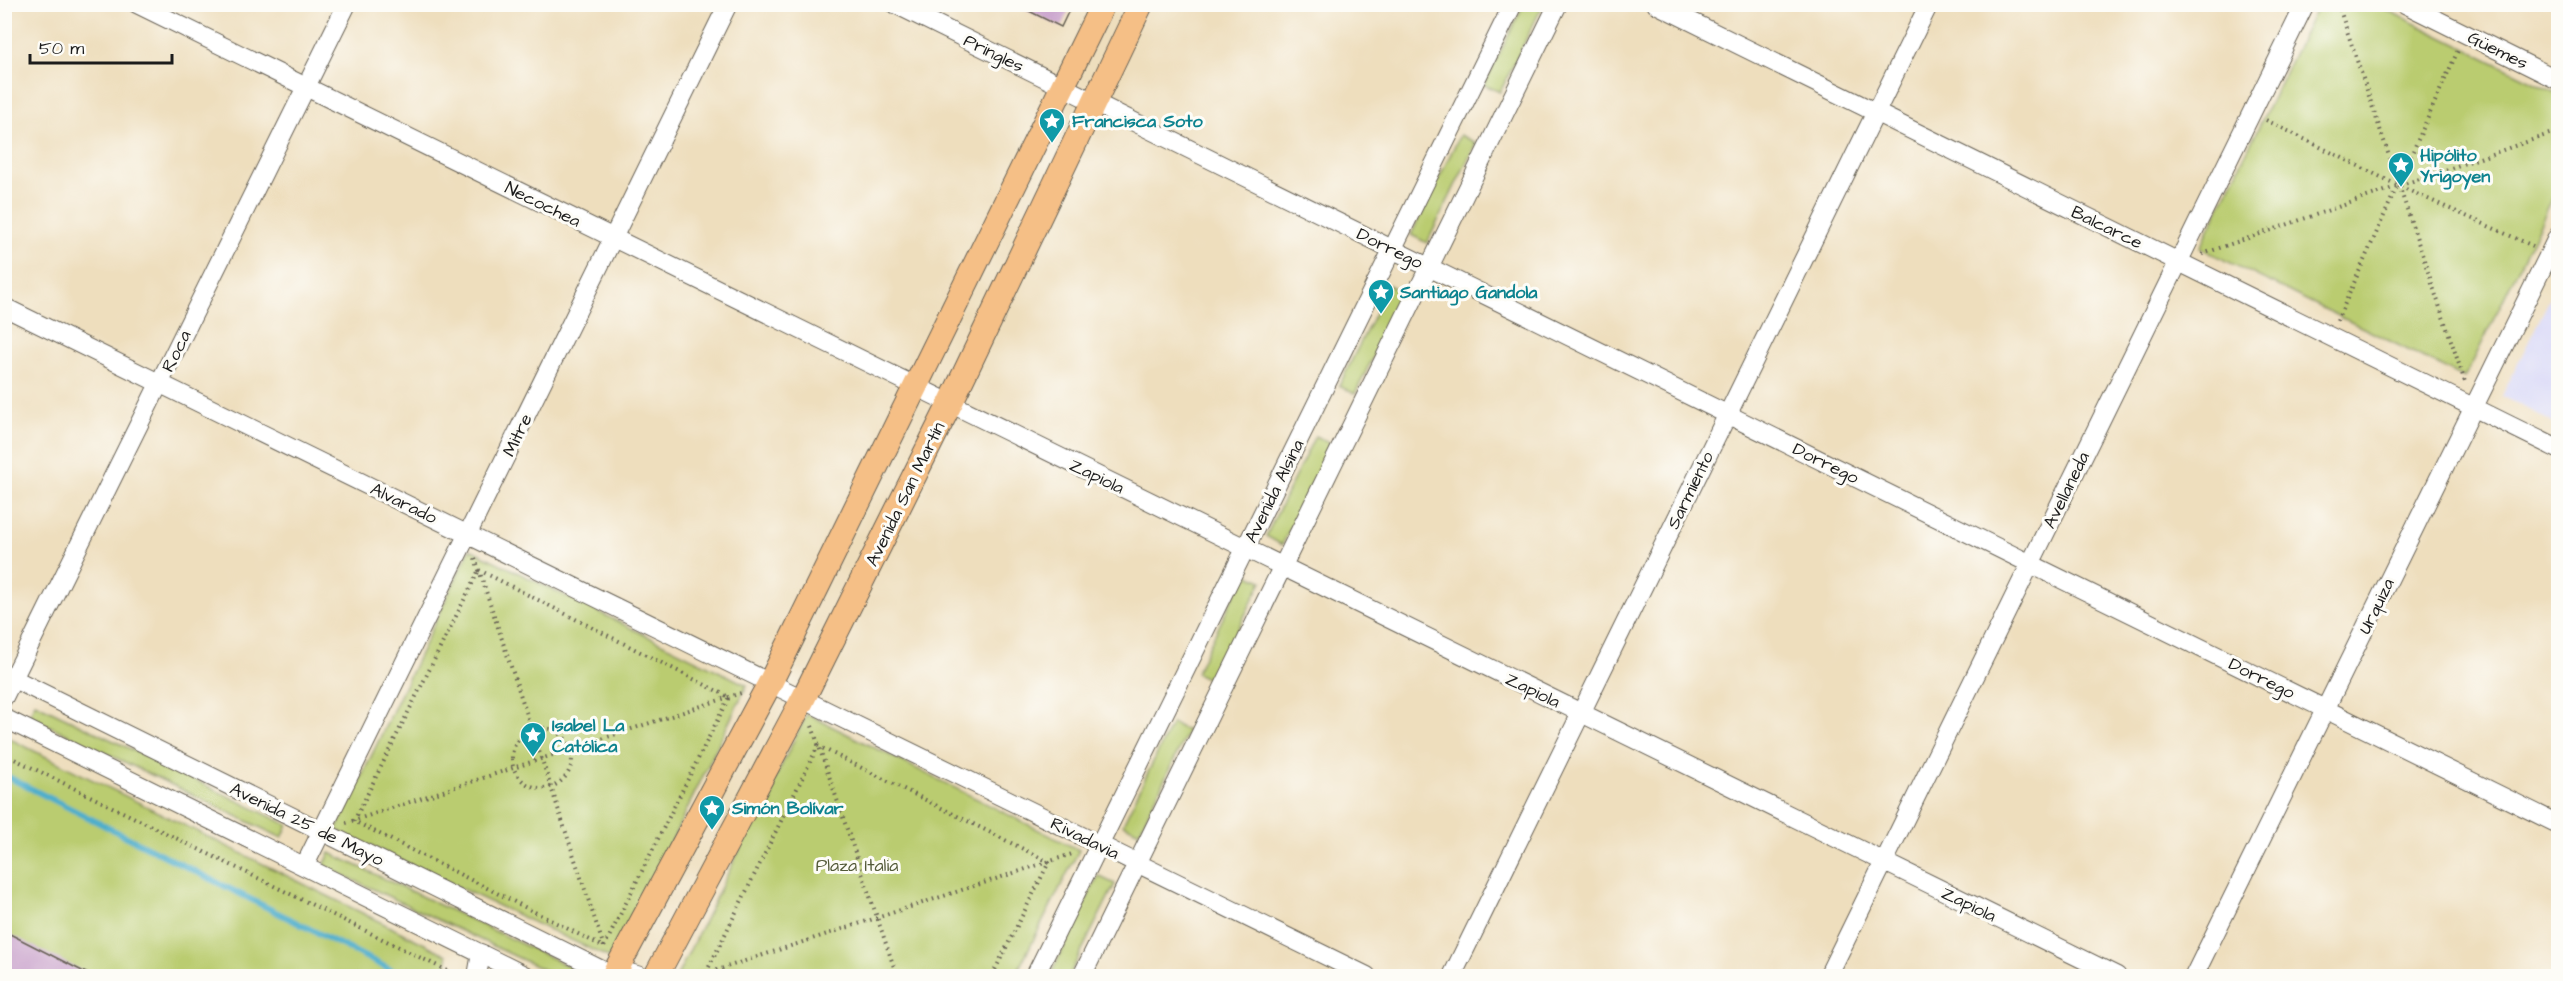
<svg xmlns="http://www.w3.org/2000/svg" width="2563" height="981" font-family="'Architects Daughter',sans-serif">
<rect width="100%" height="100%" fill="#fdfcf7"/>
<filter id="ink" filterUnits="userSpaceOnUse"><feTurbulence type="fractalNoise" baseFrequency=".0167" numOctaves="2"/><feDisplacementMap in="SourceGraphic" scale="12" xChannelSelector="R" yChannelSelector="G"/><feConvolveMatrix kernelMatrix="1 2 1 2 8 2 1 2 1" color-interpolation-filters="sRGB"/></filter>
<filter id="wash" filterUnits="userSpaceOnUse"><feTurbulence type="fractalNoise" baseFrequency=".008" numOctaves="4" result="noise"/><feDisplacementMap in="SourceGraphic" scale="24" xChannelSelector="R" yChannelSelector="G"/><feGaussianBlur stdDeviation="1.35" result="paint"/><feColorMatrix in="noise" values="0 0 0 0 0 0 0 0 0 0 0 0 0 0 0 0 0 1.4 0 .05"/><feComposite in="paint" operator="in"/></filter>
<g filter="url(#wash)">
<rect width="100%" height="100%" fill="#eedebd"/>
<!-- built -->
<path fill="#d7d7f8" d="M2558,282V425L2502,396Z"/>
<!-- green -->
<path fill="#bacc6f" stroke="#6b7446" stroke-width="1.5" d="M1524,4L1543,5L1500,92L1484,85Z
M2318,5H2377L2558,94V187L2465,378L2200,248Z
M1460,135L1476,143L1427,243L1411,235Z
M1389,285L1404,294L1355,394L1339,386Z
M1315,436L1331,444L1282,545L1266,536Z
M470,549L747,685L614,960L336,830Z
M1245,573L1262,581L1212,681L1196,673Z
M35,703L288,825L282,838L29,716Z
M807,714L1079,850L1015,976H677Z
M1172,723L1188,731L1139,832L1123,824Z
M4,736L447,955L448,976H5Z
M330,853L583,973L582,976H557L324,866Z
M1098,876L1115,884L1069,976H1050Z"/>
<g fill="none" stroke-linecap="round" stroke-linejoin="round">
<!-- stream -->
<path stroke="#4daecc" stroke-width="6" d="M4,775L403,976"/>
</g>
<g id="blocks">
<!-- building -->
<path fill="#caa4cd" d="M1015,4H1072L1061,27Z
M4,931L92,976H4Z"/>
</g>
</g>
<g filter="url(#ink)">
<use href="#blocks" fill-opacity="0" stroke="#666054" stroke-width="1.5"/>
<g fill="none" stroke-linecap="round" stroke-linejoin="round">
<!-- minor casing -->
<g stroke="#666054" stroke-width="20">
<path id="minor" d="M137,4L2117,976
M895,4L2558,824
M1656,4L2558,449
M2405,4L2558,80
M4,307L1367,976
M4,674L610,974
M4,697L347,4
M4,718L526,976
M305,865L728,4
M477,976L481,953
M607,976L623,971L640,976
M1035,976L1513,4
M1082,976L1558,4
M1452,976L1929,4
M1828,976L2305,4
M2194,976L2558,236"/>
</g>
<!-- major casing -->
<g stroke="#666054" stroke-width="26">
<path id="major" d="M615,972L770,683L1103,4
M656,976L803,699L950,404L1141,4"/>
</g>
<!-- path -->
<path stroke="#666054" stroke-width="4" stroke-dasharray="1.5 4.5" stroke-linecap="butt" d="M2338,4L2465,382
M2266,120L2399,186L2533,246
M2202,254L2558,131
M2337,321L2459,48
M475,558L604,947
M479,570L729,697L604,947L354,821Z
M812,726L897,976
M512 758a30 30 0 1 1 60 0a30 30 0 1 1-60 0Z
M4,754L458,976
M346,823L741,693
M699,976L1075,853
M708,976L705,975L818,746L1049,862L992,976"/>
<!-- minor -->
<use href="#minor" stroke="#fff" stroke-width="18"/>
<!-- major -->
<use href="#major" stroke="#f5bf86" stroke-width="24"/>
</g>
</g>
<!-- icons -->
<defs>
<g id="sight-pin" transform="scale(1.35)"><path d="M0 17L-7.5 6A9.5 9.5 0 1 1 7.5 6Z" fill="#0f9aa8" stroke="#fdfcf7"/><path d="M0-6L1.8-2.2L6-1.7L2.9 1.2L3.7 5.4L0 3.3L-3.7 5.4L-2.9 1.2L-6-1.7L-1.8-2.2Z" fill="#fff"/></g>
</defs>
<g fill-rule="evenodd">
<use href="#sight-pin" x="1052" y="121"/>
<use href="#sight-pin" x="2401" y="165"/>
<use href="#sight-pin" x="1381" y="292"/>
<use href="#sight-pin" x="533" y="735"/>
<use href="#sight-pin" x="712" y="808"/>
</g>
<g text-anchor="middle" stroke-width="6" stroke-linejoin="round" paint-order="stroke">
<!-- street labels -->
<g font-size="18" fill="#1c1c1c" stroke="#fdfcf7">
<text transform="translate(2498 50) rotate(26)" y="6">Güemes</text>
<text transform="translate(994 53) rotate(26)" y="6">Pringles</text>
<text transform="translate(543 204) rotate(26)" y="6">Necochea</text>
<text transform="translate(2107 227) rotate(26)" y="6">Balcarce</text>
<text transform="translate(1390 248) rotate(26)" y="6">Dorrego</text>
<text transform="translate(176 351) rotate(-64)" y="6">Roca</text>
<text transform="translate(517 435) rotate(-64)" y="6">Mitre</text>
<text transform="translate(1826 463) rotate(26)" y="6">Dorrego</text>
<text transform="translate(1097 476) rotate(26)" y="6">Zapiola</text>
<text transform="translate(1690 490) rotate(-64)" y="6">Sarmiento</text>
<text transform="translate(2066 490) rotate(-64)" y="6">Avellaneda</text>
<text transform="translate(1274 491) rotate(-64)" y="6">Avenida Alsina</text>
<text transform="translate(905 494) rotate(-64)" y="6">Avenida San Martín</text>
<text transform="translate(404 503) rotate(26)" y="6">Alvarado</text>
<text transform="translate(2376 606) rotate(-64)" y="6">Urquiza</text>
<text transform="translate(2262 678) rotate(26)" y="6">Dorrego</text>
<text transform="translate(1533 690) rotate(26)" y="6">Zapiola</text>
<text transform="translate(307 824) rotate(26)" y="6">Avenida 25 de Mayo</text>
<text transform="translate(1085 838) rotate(26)" y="6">Rivadavia</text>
<text transform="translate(1969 904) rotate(26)" y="6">Zapiola</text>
</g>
<!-- culture labels -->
<g font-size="18" font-weight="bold" fill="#0d838f" stroke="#fdfcf7" text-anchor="start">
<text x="1072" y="127">Francisca Soto</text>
<text x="2420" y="161">Hipólito<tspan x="2420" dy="21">Yrigoyen</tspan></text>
<text x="1400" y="298">Santiago Gandola</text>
<text x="552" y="731">Isabel La<tspan x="552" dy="21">Católica</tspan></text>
<text x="732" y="814">Simón Bolívar</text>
</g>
<!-- park labels -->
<g font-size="18" fill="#535a39" stroke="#fdfcf7">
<text x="857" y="871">Plaza Italia</text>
</g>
</g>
<!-- margin -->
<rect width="2563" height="981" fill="none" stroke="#fdfcf7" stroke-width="24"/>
<!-- scale -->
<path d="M30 54v9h142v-9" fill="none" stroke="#1c1c1c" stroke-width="3"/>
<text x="39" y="54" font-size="18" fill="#1c1c1c" stroke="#fdfcf7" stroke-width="4.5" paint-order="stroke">50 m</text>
</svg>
